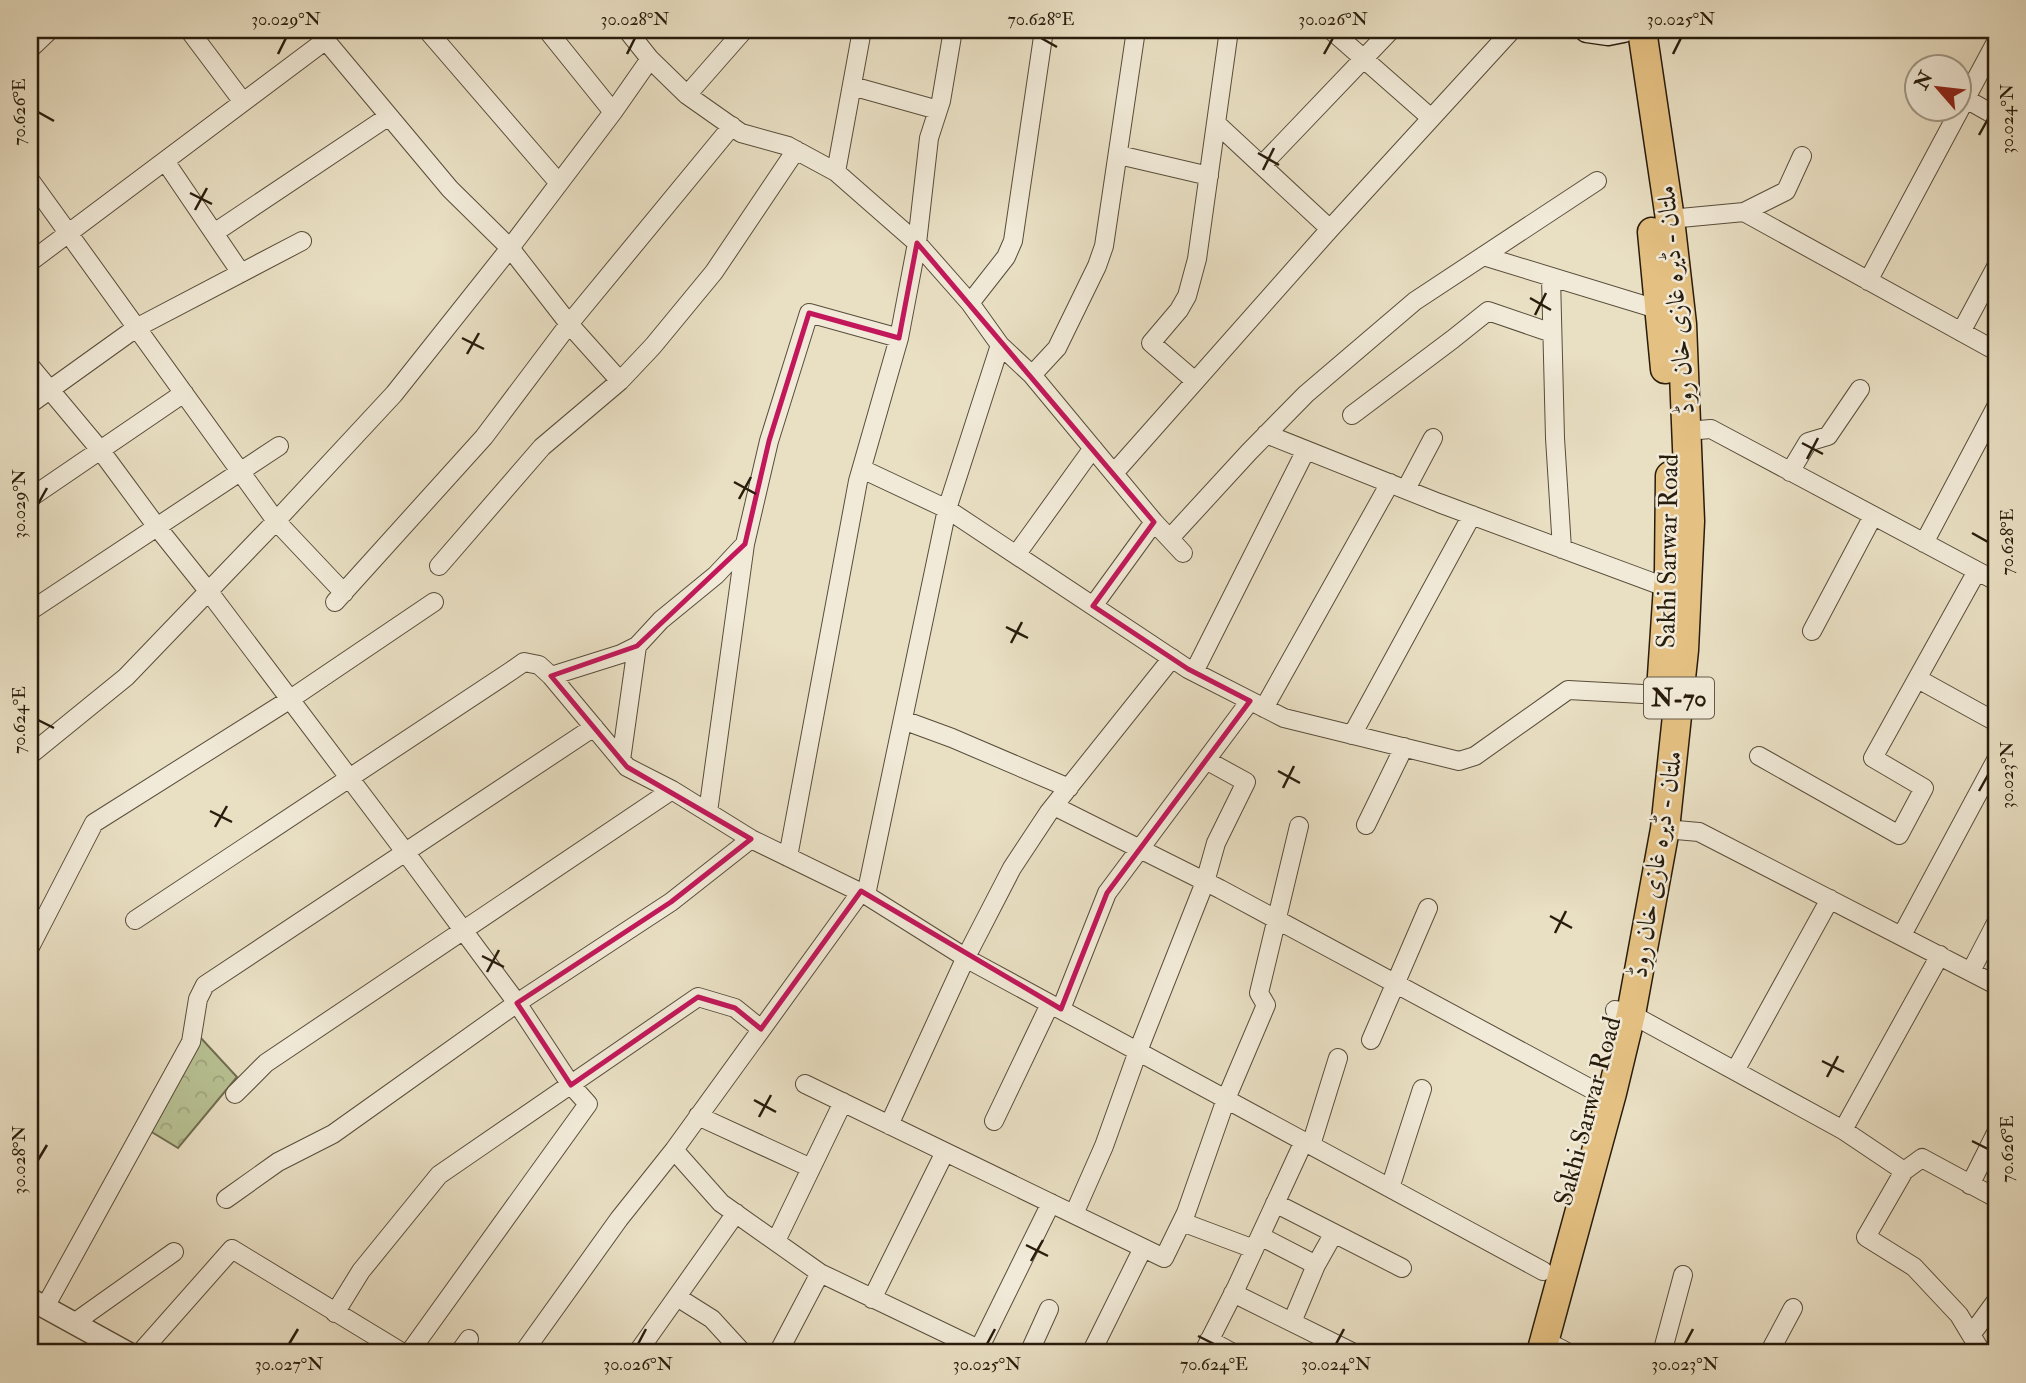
<svg xmlns="http://www.w3.org/2000/svg" width="2026" height="1383" font-family="'IM FELL Double Pica',Amiri,serif">
<defs>
<pattern id="park-crowns" width="20" height="18" patternUnits="userSpaceOnUse" patternTransform="scale(1.75)"><rect width="20" height="18" fill="#b8c193"/><path d="M2 6a3 3 0 1 1 6 0M12 15a3 3 0 1 1 6 0" fill="none" stroke="#9ea57e"/></pattern>
</defs>
<rect width="100%" height="100%" fill="#e9dfc3"/>
<filter id="stains"><feTurbulence type="fractalNoise" baseFrequency=".00286" numOctaves="4"/><feColorMatrix values="0 0 0 0 .2 0 0 0 0 .09 0 0 0 0 .02 0 0 0 .5 -.17"/></filter>
<radialGradient id="worn" r=".72"><stop offset=".6" stop-color="#630" stop-opacity="0"/><stop offset="1" stop-color="#630" stop-opacity=".3"/></radialGradient>
<!-- park -->
<path fill="url(#park-crowns)" stroke="#706e50" stroke-width="2" d="M200,1037L237,1077L178,1148L150,1131Z"/>
<g fill="none" stroke-linecap="round" stroke-linejoin="round">
<!-- minor casing -->
<g stroke="#584d3a" stroke-width="20">
<path id="minor" d="M189,30L243,102
M317,30L450,189L510,248L569,324L620,381
M427,30L558,182
M547,30L613,112
M627,30L650,59L687,95L741,133L788,146L836,172L917,243L970,303L1000,345L1032,375L1154,522L1183,553
M1331,30L1431,118
M30,49L50,30
M852,86L938,110
M687,95L744,30
M1966,99L1996,116
M1216,123L1330,229
M1119,155L1209,176
M165,161L241,273
M1262,165L1391,30
M836,172L862,30
M30,180L276,521L344,593
M1744,212L1996,351
M1670,219L1744,212L1786,191L1802,156
M214,233L389,116
M1483,256L1660,310
M30,262L326,40
M1551,277L1555,438L1562,549
M1868,281L1996,42
M970,303L1006,257L1013,241L1044,30
M1961,332L1996,267
M30,366L101,451L157,527L209,592L406,853L517,1003L571,1085L588,1104L409,1353
M1032,375L1057,348L1097,266L1104,246L1136,30
M1195,381L1151,343L1179,310L1187,296L1197,259L1229,30
M30,404L136,328L302,241
M1352,415L1453,339L1488,311L1552,333
M1686,431L1711,429L1996,581
M1266,434L1439,503L1668,588
M862,469L947,509L1188,669L1284,718L1459,761L1475,756L1568,690L1661,695
M1790,472L1808,442L1828,436L1860,389
M1114,473L1330,229L1512,30
M1406,489L1433,438
M30,498L184,393
M1170,538L1249,452L1306,394L1415,301L1597,181
M1924,543L1996,407
M1016,555L1093,448
M439,566L542,447L620,381L653,346L714,272L796,150
M335,602L484,437L569,324L732,126
M1093,606L1154,522
M30,611L279,446
M1812,631L1873,516
M1194,672L1306,450
M551,676L621,654L637,646L661,620L716,575L745,544
M1918,679L1996,722
M1264,708L1390,483
M903,720L952,738L1069,788
M1352,735L1472,515
M30,755L126,677L276,521L394,394L510,248L613,112L650,59
M1759,756L1899,835L1924,788L1873,758L1977,571
M621,760L637,646
M1054,806L1220,889L1593,1090
M708,812L745,544L769,441L809,313L899,338
M1366,825L1404,747
M1665,829L1699,832L1996,985
M788,857L858,481L899,338L917,243L929,138L941,101L953,30
M866,895L947,509L1000,345
M135,920L511,671L524,662L539,665L551,676L627,767L672,790L751,839L866,895L971,961L1543,1271
M1902,935L1996,760
M30,947L94,823L289,700L434,602
M1971,971L1996,923
M1061,1009L1107,893L1250,701
M1615,1010L1631,1014L1843,1130L1904,1171L1866,1237L1914,1267L1959,1315L1982,1353
M1371,1040L1428,908
M1735,1071L1830,899
M805,1084L1164,1258L1186,1213L1226,1099L1266,1005L1259,993L1299,826
M235,1094L266,1063L672,790
M698,1116L811,1168
M994,1121L1050,1004
M889,1125L966,957L1012,868L1049,812L1172,658
M1843,1130L1940,955
M1311,1145L1338,1058
M674,1150L721,1203L820,1273L987,1353
M1904,1171L1922,1158L1996,1198
M1970,1185L1996,1133
M1390,1188L1422,1089
M226,1199L278,1162L333,1134L517,1003L671,902L751,839
M1275,1203L1402,1268
M1074,1214L1104,1146L1138,1051L1205,882L1216,843L1246,782L1206,760
M1182,1222L1254,1249
M1260,1236L1316,1265
M776,1241L843,1102
M1233,1293L1354,1353
M677,1297L712,1319L743,1353
M872,1299L945,1152
M45,1307L191,1042L198,999L205,985L594,727
M335,1313L361,1271L439,1175L698,997L735,1008L761,1029
M1292,1322L1316,1265L1334,1233
M74,1323L174,1252
M1971,1335L1996,1301
M1209,1340L1233,1353
M1544,1340L1569,1353
M979,1349L1051,1203
M140,1353L232,1249L403,1353
M459,1353L469,1339
M523,1353L619,1219L674,1150L861,892
M637,1353L736,1213
M778,1353L820,1273
M1029,1353L1049,1309
M1091,1353L1143,1248
M1203,1353L1237,1286L1304,1141
M1662,1353L1683,1275
M1769,1353L1793,1308"/>
</g>
<!-- tertiary casing -->
<g stroke="#584d3a" stroke-width="24">
<path id="tertiary" d="M30,1299L128,1353"/>
</g>
<!-- secondary casing -->
<g stroke="#281c0c" stroke-width="27">
<path id="secondary" d="M1587,30L1608,33L1623,30"/>
</g>
<!-- trunk casing -->
<g stroke="#281c0c" stroke-width="31">
<path id="trunk" d="M1652,232L1665,369
M1661,691L1669,571L1670,476
M1541,1353L1612,1093L1631,1014L1665,829L1684,650L1690,521L1682,324L1670,219L1642,30"/>
</g>
<!-- minor -->
<use href="#minor" stroke="#f1ead8" stroke-width="18"/>
<!-- tertiary -->
<use href="#tertiary" stroke="#f1ead8" stroke-width="21"/>
<!-- secondary -->
<use href="#secondary" stroke="#f1ead8" stroke-width="24"/>
<!-- trunk -->
<use href="#trunk" stroke="#e4c082" stroke-width="28"/>
</g>
<!-- marked area -->
<path fill="none" stroke="#c2185b" stroke-width="5" stroke-linejoin="round" d="M917,243L1154,522L1093,606L1188,669L1250,701L1107,893L1061,1009L861,891L761,1029L735,1008L698,997L571,1085L517,1003L671,902L751,839L627,767L551,676L637,646L745,544L769,441L809,313L899,338Z"/>
<!-- ticks -->
<path fill="none" stroke="#281c0c" stroke-width="2.5" d="M1041,38L1057,47M278,54L286,38M627,54L635,38M1324,54L1333,38M1673,54L1681,38M38,112L54,121M1979,135L1988,119M1258,153L1279,165M1263,170L1274,148M190,193L212,204M195,210L207,188M1530,298L1551,310M1535,315L1546,293M462,338L484,349M467,354L479,333M1802,443L1823,454M1807,459L1818,438M734,482L756,494M739,499L751,477M38,504L47,488M1972,533L1988,542M1006,627L1028,638M1011,643L1022,622M38,720L54,728M1278,771L1300,783M1283,788L1294,766M1979,791L1988,775M210,811L232,822M215,827L227,806M1550,916L1572,928M1555,933L1566,911M482,956L504,967M487,972L499,950M1822,1061L1844,1072M1827,1077L1838,1056M754,1100L776,1112M759,1117L771,1095M1972,1141L1988,1149M38,1160L47,1145M1026,1245L1048,1256M1031,1261L1043,1240M1198,1336L1214,1344M289,1344L298,1329M638,1344L646,1329M987,1344L995,1329M1336,1344L1344,1329M1685,1344L1693,1329"/>
<g text-anchor="middle" stroke-width="5" stroke-linejoin="round" paint-order="stroke">
<!-- shield labels -->
<rect fill="#f1ead8" stroke="#645a49" stroke-width="2" x="1644" y="677.5" width="70" height="41" rx="5"/>
<g font-size="24" font-weight="bold" fill="#281c0c">
<text x="1679" y="706">N-70</text>
</g>
<!-- street labels -->
<g font-size="26" fill="#281c0c" stroke="#f1ead8">
<text transform="translate(1675 300) rotate(-95)" y="9">ملتان - ڈیرہ غازی خان روڈ</text>
<text transform="translate(1667 551) rotate(-89)" y="9">Sakhi Sarwar Road</text>
<text transform="translate(1655 864) rotate(-81)" y="9">ملتان - ڈیرہ غازی خان روڈ</text>
<text transform="translate(1587 1111) rotate(-75)" y="9">Sakhi Sarwar Road</text>
</g>
</g>
<!-- margin -->
<rect width="2026" height="1383" fill="none" stroke="#e9dfc3" stroke-width="77"/>
<!-- north arrow -->
<g transform="translate(1938 88) rotate(298)"><circle r="33" fill="#f1ead8" stroke="#a19886" stroke-width="2"/>
<path d="M0-5L12 26L0 18L-12 26Z" fill="#8f2418"/>
<text y="-10" font-size="19" font-weight="bold" text-anchor="middle" fill="#281c0c">N</text>
</g>
<rect x="38" y="38" width="1950" height="1306" fill="none" stroke="#281c0c" stroke-width="2.5"/>
<g font-size="18" text-anchor="middle" fill="#281c0c">
<text x="286" y="25">30.029°N</text>
<text x="635" y="25">30.028°N</text>
<text x="1041" y="25">70.628°E</text>
<text x="1333" y="25">30.026°N</text>
<text x="1681" y="25">30.025°N</text>
<text transform="translate(19 112) rotate(-90)" y="6">70.626°E</text>
<text transform="translate(2007 119) rotate(-90)" y="6">30.024°N</text>
<text transform="translate(19 504) rotate(-90)" y="6">30.029°N</text>
<text transform="translate(2007 542) rotate(-90)" y="6">70.628°E</text>
<text transform="translate(19 720) rotate(-90)" y="6">70.624°E</text>
<text transform="translate(2007 775) rotate(-90)" y="6">30.023°N</text>
<text transform="translate(2007 1149) rotate(-90)" y="6">70.626°E</text>
<text transform="translate(19 1160) rotate(-90)" y="6">30.028°N</text>
<text x="289" y="1370">30.027°N</text>
<text x="638" y="1370">30.026°N</text>
<text x="987" y="1370">30.025°N</text>
<text x="1214" y="1370">70.624°E</text>
<text x="1336" y="1370">30.024°N</text>
<text x="1685" y="1370">30.023°N</text>
</g>
<rect width="100%" height="100%" filter="url(#stains)"/>
<rect width="100%" height="100%" fill="url(#worn)"/>
</svg>
